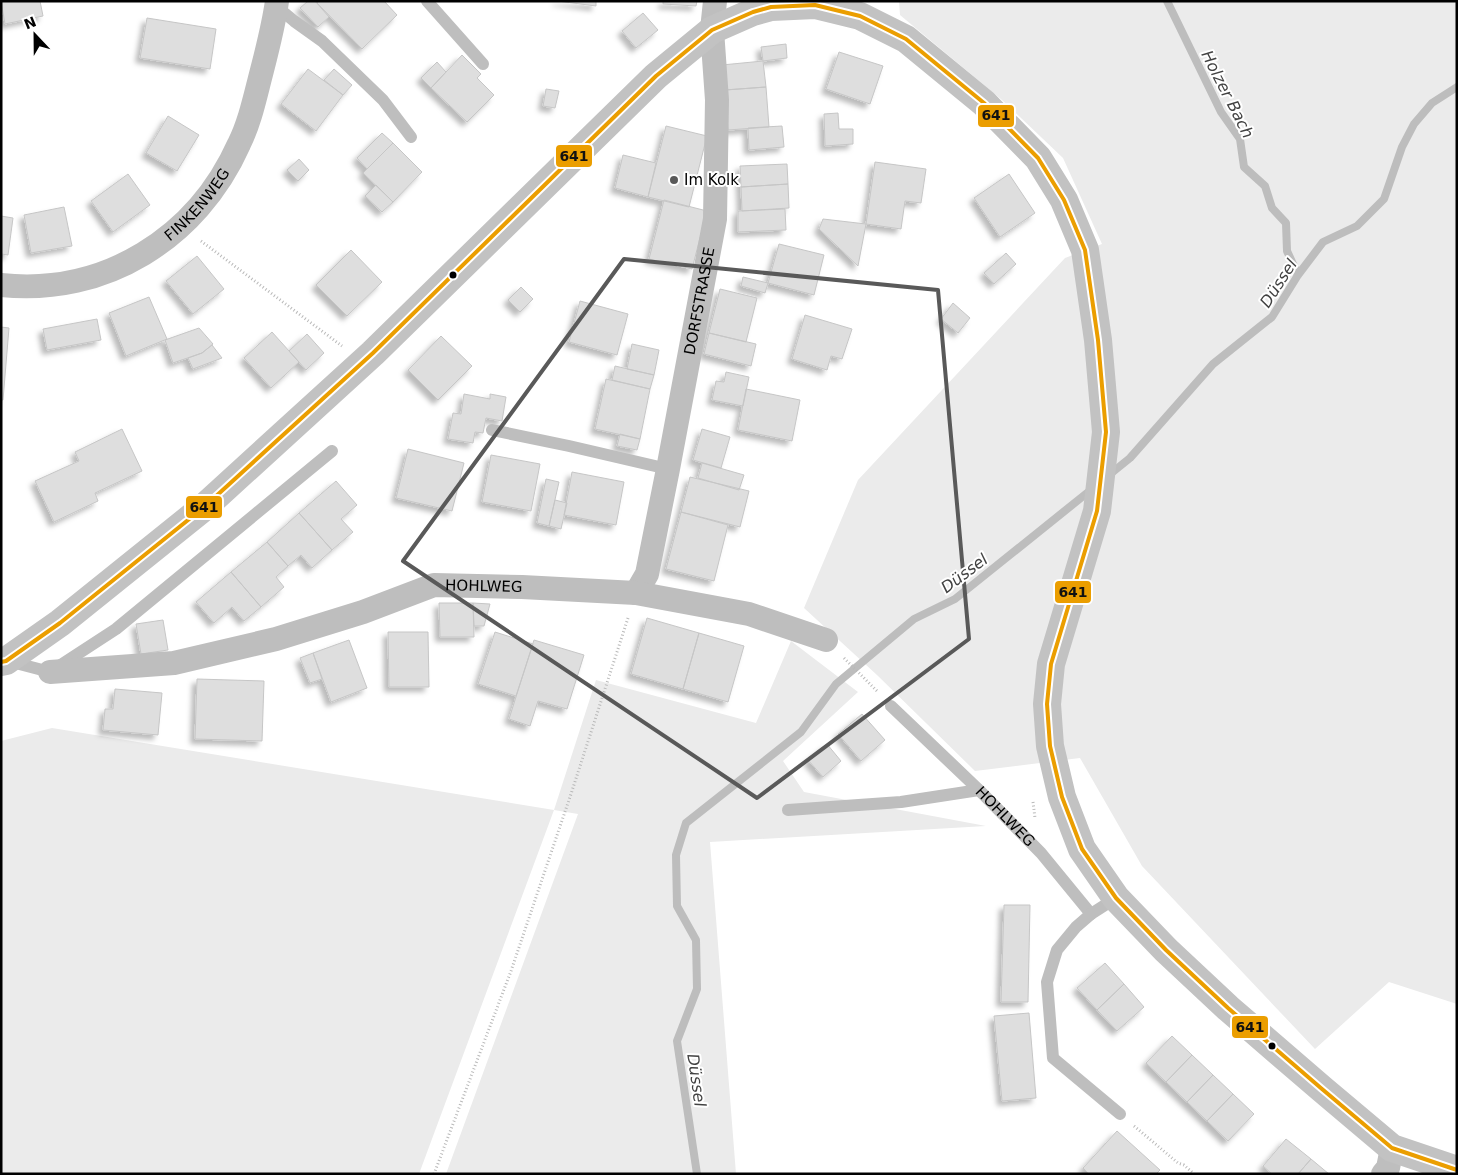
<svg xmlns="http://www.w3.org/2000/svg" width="1458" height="1175" font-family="'DejaVu Sans',sans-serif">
<defs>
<filter id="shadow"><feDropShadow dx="-4.5" dy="4.5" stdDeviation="2.5" flood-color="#0004"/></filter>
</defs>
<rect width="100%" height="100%" fill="#fff"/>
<!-- green -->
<path fill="#ebebeb" d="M899,1H1457V1004L1389,982L1315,1049L1142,866L1080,758L975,771L877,675L804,608L858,480L1065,258L1102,244L1063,158L1002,100L900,15Z
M791,641L858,692L783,761L804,792L986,826L710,842L736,1174H446L578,814L554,810L419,1174H1V741L52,728L554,810L596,680L756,723Z"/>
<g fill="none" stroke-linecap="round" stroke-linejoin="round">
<!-- stream -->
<path stroke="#bdbdbd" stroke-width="8" d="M1167,1L1221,112L1240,139L1244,167L1265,186L1272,208L1286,223L1287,251L1298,275
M1109,475L1130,458L1213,364L1272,317L1298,275L1323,242L1357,226L1384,199L1402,147L1414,124L1432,103L1457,87
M697,1174L677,1041L697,989L696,940L677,906L676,855L686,823L801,732L836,684L914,619L955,599L1092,489"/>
</g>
<!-- building -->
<path fill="#dedede" stroke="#c6c6c6" filter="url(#shadow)" d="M1,1H40L43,16L5,24Z
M308,1H315L329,17L318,27L300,8Z
M319,1H384L397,15L362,49L317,3Z
M557,1H596V6Z
M663,1H697L696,6L663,4Z
M643,13L658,30L636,48L622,31Z
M147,18L216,29L210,69L140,58Z
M786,44L787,58L763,61L761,47Z
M839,52L883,66L870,104L826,89Z
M462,55L481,74L477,78L494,95L467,122L431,88Z
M763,61L766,87L725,90L722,65Z
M437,62L446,72L431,88L421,78Z
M308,69L343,95L316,131L281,104Z
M334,69L352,85L343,95L324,80Z
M766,87L769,127L728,130L725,90Z
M546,89L559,91L555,108L543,106Z
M838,113L839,129H853V144L825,146L824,114Z
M168,116L199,135L177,171L146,153Z
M666,126L707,136L689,207L648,197Z
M782,126L784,147L749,150L748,128Z
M382,133L393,143L367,169L357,158Z
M393,143L422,172L393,202L363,173Z
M623,155L656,163L648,197L615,188Z
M299,159L309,170L298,181L287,170Z
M875,162L926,169L921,203L905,201L901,229L866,224Z
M787,164L788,184L741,187L740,166Z
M128,174L150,205L113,232L91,201Z
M1009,174L1035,213L1000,237L974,198Z
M788,184L789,208L742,211L741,187Z
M376,185L393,202L382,212L365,196Z
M664,200L707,211L692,269L649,259Z
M64,207L72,246L31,253L24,215Z
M785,209L786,230L738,232V211Z
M1,216L13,218L8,255L1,254Z
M823,219L866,224L858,266L819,229Z
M779,244L824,255L814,295L768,283Z
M351,250L382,282L347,316L316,285Z
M1006,253L1016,264L994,284L984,273Z
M197,256L224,289L193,314L166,281Z
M743,277L768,283L765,293L741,286Z
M521,287L533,299L520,312L508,300Z
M720,289L757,298L746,342L709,333Z
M149,297L167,339L126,356L109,313Z
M580,301L628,314L617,355L569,342Z
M953,303L970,318L958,333L941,319Z
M805,315L852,329L842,359L831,356L827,370L792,359Z
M97,319L101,340L47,350L43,329Z
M1,327L9,328L3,400H1Z
M199,328L213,344L202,353L173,363L165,340Z
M272,332L299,362L271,388L244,358Z
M709,333L756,344L751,366L704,354Z
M307,334L324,353L306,370L289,351Z
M441,336L472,366L438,400L408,370Z
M632,344L659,350L654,375L627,369Z
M212,345L222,358L193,369L188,358L202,353Z
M615,366L654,375L650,389L612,380Z
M726,372L749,377L743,406L712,400L716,381L724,382Z
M606,379L650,389L640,439L595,429Z
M746,389L800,400L792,441L738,430Z
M464,394L490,399V394L506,397L502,421L486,418L483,433L475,432L473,443L448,439L453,413L461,414Z
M122,429L142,471L95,493L98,501L54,522L35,481L79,461L75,452Z
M702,429L730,437L721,468L693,460Z
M620,434L640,439L637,450L617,446Z
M408,449L464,463L452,511L396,498Z
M491,455L540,464L531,511L482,502Z
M702,463L744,475L739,490L698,478Z
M572,472L624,482L616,525L564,515Z
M690,477L749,491L740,527L681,512Z
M546,479L559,482L549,526L537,523Z
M336,481L357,505L341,519L353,532L332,550L299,513Z
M555,500L567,503L561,529L549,526Z
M681,512L728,525L714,581L666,569Z
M299,513L332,550L312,568L301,555L288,566L267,542Z
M267,542L288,566L276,577L284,587L261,607L231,572Z
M231,572L261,607L244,621L232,607L214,623L196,602Z
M439,603H473L474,637H440Z
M473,603L490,604L484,626H474Z
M647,618L699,633L683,689L631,674Z
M163,620L168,650L141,654L136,624Z
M388,632H428L429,687H389Z
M495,632L533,644L516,696L478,684Z
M699,633L744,646L728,702L683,689Z
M349,640L367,688L331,702L313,653Z
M534,640L584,655L567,709L538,701L530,726L509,719Z
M313,653L322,679L310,683L300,658Z
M197,679L264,681L262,741L195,739Z
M115,689L162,693L158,735L103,730L105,709H113Z
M862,714L885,740L861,761L838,734Z
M827,744L841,761L823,777L808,760Z
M1004,905H1030L1028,1002H1001Z
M1105,963L1124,984L1097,1010L1077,988Z
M1124,984L1144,1007L1117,1031L1097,1010Z
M1029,1013L1036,1098L1002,1101L994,1016Z
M1172,1036L1192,1055L1166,1082L1146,1063Z
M1192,1055L1213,1075L1187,1102L1166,1082Z
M1213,1075L1233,1094L1207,1121L1187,1102Z
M1233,1094L1254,1114L1228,1141L1207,1121Z
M1117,1131L1160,1170L1156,1174H1089L1083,1168Z
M1286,1139L1311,1159L1298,1174H1272L1263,1166Z
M1311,1159L1329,1174H1298Z"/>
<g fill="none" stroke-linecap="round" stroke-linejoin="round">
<!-- path -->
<path stroke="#b9b9b9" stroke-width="3" stroke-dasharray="1 2.5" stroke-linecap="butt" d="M201,241L342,346
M844,658L878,692
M1033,802L1035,818
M1134,1126L1178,1163L1184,1165L1194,1174
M434,1174L511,971L571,794L628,618"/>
<!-- service -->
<g stroke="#bebebe" stroke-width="12">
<path d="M427,1L483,64"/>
<path d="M276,6L294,21L322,41L383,100L411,137"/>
<path d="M492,430L569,446L668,469"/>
<path d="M8,661L50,672L116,629L332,451"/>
<path id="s1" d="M891,706L979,790L1041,853L1091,914"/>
<path d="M788,810L901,802L979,790"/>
<path d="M1116,898L1091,914L1076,927L1057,950L1047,982L1053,1058L1120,1114"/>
</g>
<!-- minor -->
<g stroke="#bebebe" stroke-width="24">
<path id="s2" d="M1,285C105,296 197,238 239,144C248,126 253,106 258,86C265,58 273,30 277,1"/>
<path id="s3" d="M636,593L647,574L668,469L715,219L717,100L712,30L715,1"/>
<path id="s4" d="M50,672L174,663L276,639L363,612L434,585L522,587L636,593L749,614L826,640"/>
<path d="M1383,1174L1388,1168L1392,1148"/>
</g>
<!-- secondary -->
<path stroke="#c2c2c2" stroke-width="28" d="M1,662L6,661L60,623L203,508L373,353L656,76L712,30L753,12L771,7L815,5L860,16L906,39L984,103L1038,158L1064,200L1085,250L1098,340L1106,432L1097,511L1051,664L1047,704L1050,746L1062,797L1082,849L1116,898L1166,950L1228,1008L1322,1089L1392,1148L1457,1170"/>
<!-- bus-1 casing -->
<g stroke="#fff" stroke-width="8">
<path id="bus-1" d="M1,662L6,661L60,623L203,508L373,353L656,76L712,30L753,12L771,7L815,5L860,16L906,39L984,103L1038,158L1064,200L1085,250L1098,340L1106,432L1097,511L1051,664L1047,704L1050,746L1062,797L1082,849L1116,898L1166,950L1228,1008L1322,1089L1392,1148L1457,1170"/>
</g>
<!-- bus-1 -->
<use href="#bus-1" stroke="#eb9e00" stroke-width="4"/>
</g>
<!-- marked area -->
<path fill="none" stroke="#595959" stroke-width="4" stroke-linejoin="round" d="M624,259L938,290L969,639L757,798L403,561Z"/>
<!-- markers -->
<circle fill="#595959" stroke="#fff" stroke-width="2" cx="674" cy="180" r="5"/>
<g fill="#000" stroke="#fff" stroke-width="2">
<circle cx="453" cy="275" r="4.5"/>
<circle cx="1272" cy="1046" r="4.5"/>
</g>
<g text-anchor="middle" stroke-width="4" stroke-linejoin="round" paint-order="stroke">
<!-- poi labels -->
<g font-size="15" fill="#000" stroke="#fff" text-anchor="start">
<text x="684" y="185">Im Kolk</text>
</g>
<!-- street labels -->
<g font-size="15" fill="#000" stroke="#fff">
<text dy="5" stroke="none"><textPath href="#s2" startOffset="222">FINKENWEG</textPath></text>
<text dy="5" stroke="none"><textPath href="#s3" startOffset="300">DORFSTRASSE</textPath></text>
<text dy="5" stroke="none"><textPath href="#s4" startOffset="446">HOHLWEG</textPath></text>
<text dy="5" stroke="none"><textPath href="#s1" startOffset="159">HOHLWEG</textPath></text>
</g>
<!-- water labels -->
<g font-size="16" font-style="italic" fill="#424242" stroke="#fff">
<text transform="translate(1228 94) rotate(63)" y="6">Holzer Bach</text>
<text transform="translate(1278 283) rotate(-57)" y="6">Düssel</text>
<text transform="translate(964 573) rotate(-37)" y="6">Düssel</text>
<text transform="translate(697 1080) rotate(82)" y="6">Düssel</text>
</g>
</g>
<g stroke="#fff" stroke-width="2">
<rect x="977" y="104" width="38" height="24" rx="5" fill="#eb9e00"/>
<rect x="555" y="144" width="38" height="24" rx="5" fill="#eb9e00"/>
<rect x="185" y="495" width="38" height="24" rx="5" fill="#eb9e00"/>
<rect x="1054" y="580" width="38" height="24" rx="5" fill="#eb9e00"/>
<rect x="1231" y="1015" width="38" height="24" rx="5" fill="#eb9e00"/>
</g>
<g font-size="14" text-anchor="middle" font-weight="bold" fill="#111">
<text x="996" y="120">641</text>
<text x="574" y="161">641</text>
<text x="204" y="512">641</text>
<text x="1073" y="597">641</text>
<text x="1250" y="1032">641</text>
</g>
<!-- border -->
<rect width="1458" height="1175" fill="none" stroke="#000000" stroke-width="5"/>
<!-- north arrow -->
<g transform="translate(35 35) rotate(338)" stroke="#ffffff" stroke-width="4" paint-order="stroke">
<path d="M0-4L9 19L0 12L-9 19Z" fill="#000000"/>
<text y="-8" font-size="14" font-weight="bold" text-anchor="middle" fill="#000000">N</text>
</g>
</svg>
